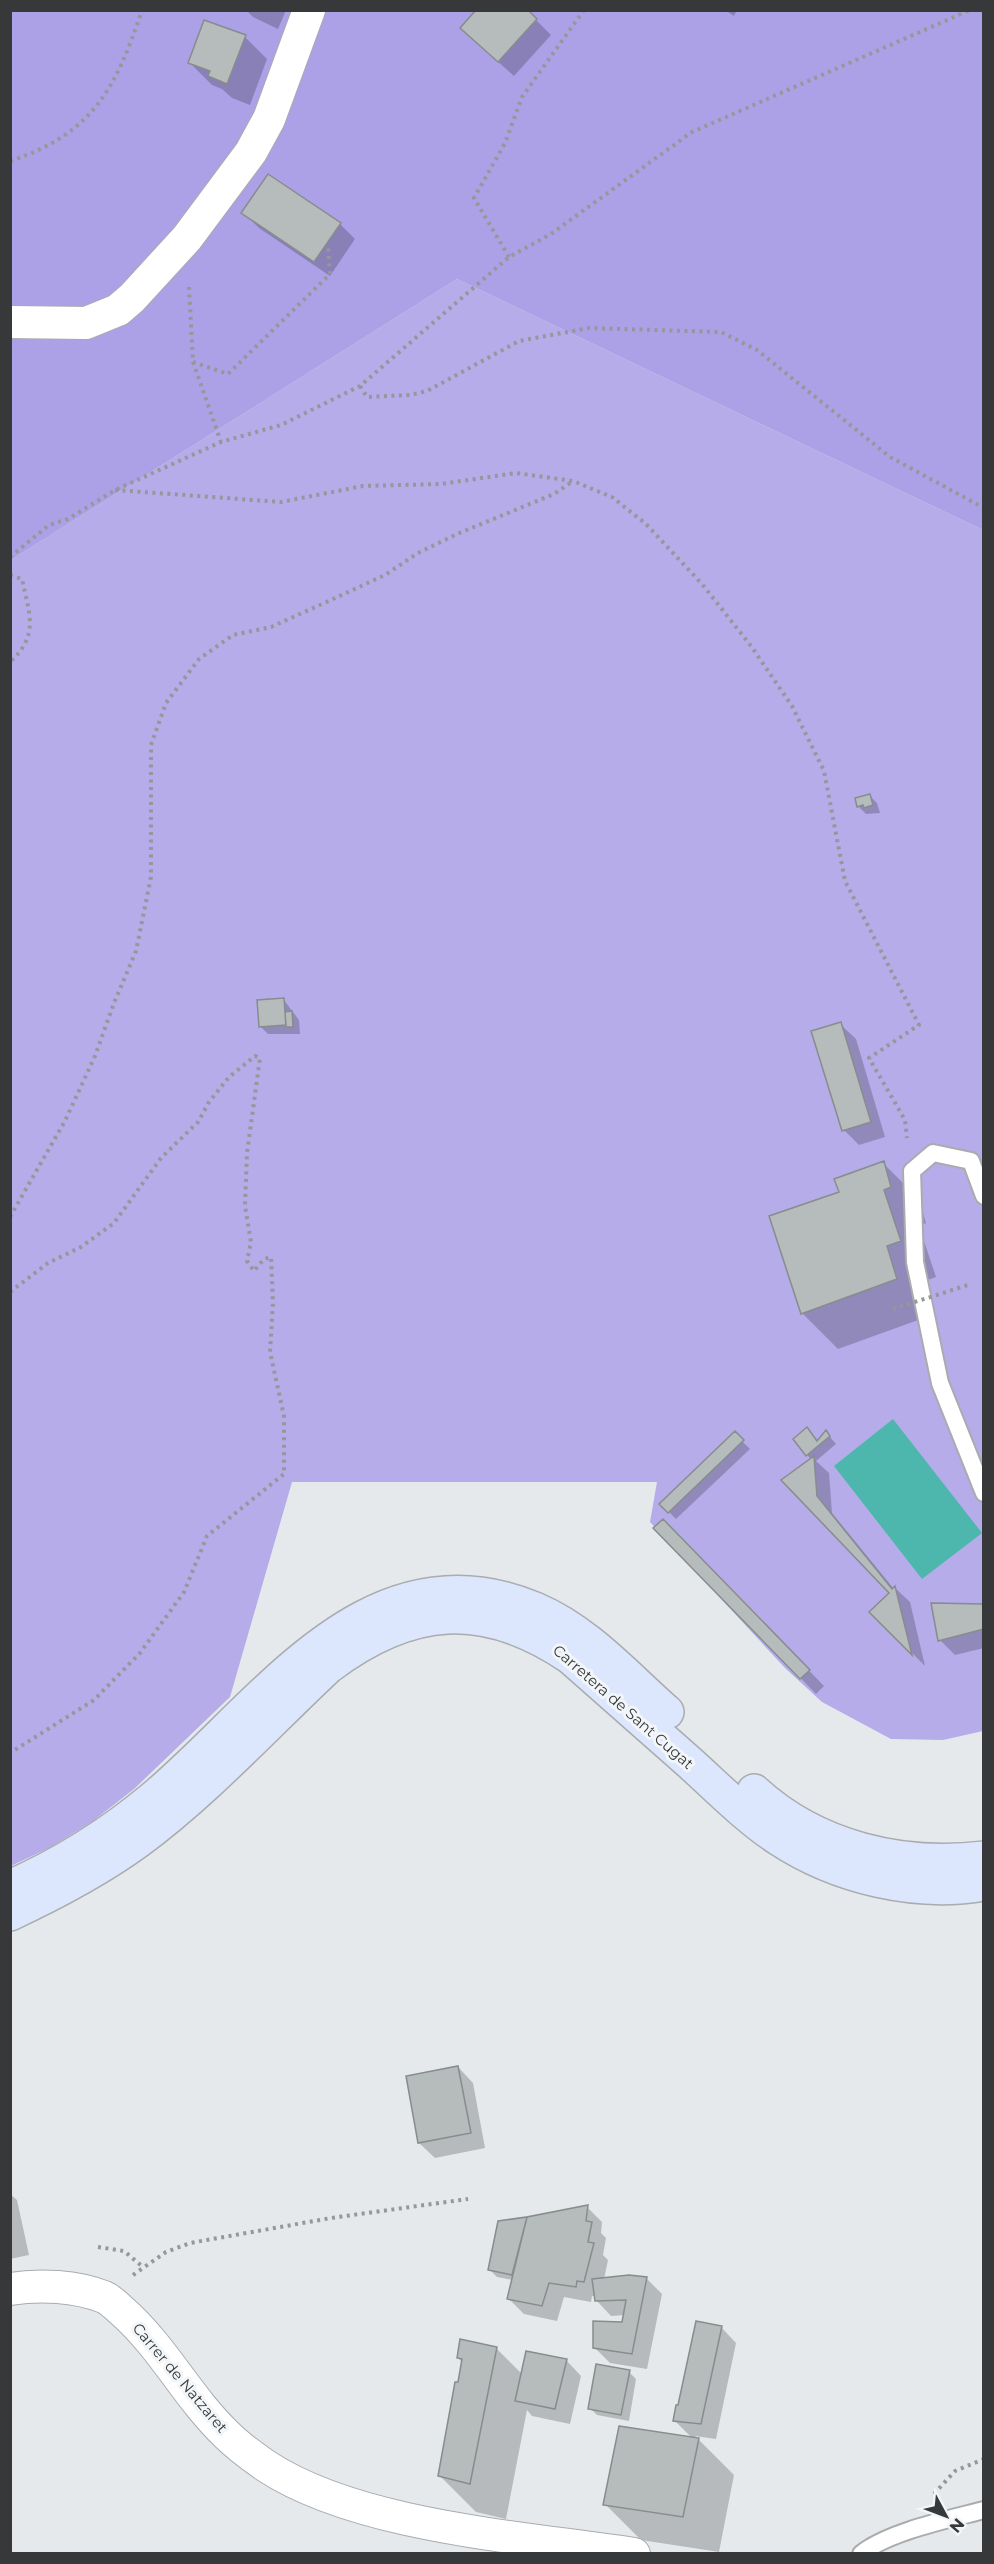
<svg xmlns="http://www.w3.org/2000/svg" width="994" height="2564" font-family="Montserrat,sans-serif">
<rect width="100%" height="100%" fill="#e5e9ec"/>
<!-- green -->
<path fill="#b5ace9" d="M457,279L983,530V1731L943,1740L891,1739L822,1702L785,1668L650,1522L657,1482H292L230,1697L134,1789L93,1821L51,1847L11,1866V560Z"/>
<!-- forest -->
<path fill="#aca1e6" d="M11,11H983V530L457,279L11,560Z"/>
<!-- water -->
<path fill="#4eb7ad" d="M893,1419L982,1533L922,1579L834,1466Z"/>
<!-- shadow -->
<path fill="#0003" d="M246,10H286L278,29L253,17Z
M725,10H737L734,16Z
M536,20L551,35L514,76L477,43Z
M245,37L267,59L250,105L232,98L222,89L212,85L190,63Z
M243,212L340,224L355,239L330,276L259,228Z
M870,796L877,803L880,813L866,814L858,806Z
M284,1000L299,1020L300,1034H268L261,1027Z
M840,1024L856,1039L885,1137L859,1145L844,1130Z
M883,1163L919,1199L926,1223L919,1226L936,1277L922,1282L932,1315L838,1349L802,1313L841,1192Z
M807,1429L818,1442L826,1432L836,1444L816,1461L829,1473L832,1513L894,1589L895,1588L910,1602L925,1666L871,1612L891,1593L783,1480L812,1460L807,1455Z
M735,1434L750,1449L676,1519L661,1504Z
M663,1521L824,1686L816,1694L655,1528Z
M984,1606V1648L955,1655L940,1640Z
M458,2067L473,2083L485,2148L435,2158L419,2143Z
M10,2194L17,2200L29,2255L10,2259Z
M587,2207L602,2222L601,2233L606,2238L603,2255L608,2260L604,2279L629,2276L647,2279L662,2294L647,2369L610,2363L594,2347L623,2323L625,2315L611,2316L596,2300L595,2296H592L591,2302L564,2297L557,2321L524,2314L509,2299L513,2280L497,2277L490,2270L499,2223Z
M721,2327L736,2343L716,2439L695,2436L734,2475L719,2552L641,2540L605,2504L692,2438L674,2420Z
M496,2348L522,2374L566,2360L581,2376L570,2424L532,2416L527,2410L506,2519L476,2512L440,2476L463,2363L458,2358Z
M629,2372L636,2379L629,2421L597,2415L590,2408Z"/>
<!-- building -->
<path fill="#b6bbbc" stroke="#878c8d" stroke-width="1.5" d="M476,10H528L537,19L498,62L460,28Z
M204,20L246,35L227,84L208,76L210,71L188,63Z
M268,174L341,223L314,262L241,213Z
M870,794L873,805L864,808L863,805L857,807L855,798Z
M284,998L286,1025L259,1027L257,1000Z
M292,1011L293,1027H286L285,1012Z
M841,1022L871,1122L842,1131L811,1031Z
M884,1161L891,1187L884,1190L901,1241L887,1246L897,1279L801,1314L769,1216L839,1192L834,1179Z
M807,1427L817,1441L826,1430L830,1436L806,1456L793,1439Z
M735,1431L744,1440L668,1513L659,1504Z
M814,1456L817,1496L892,1589L895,1586L912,1655L869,1612L889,1593L781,1480Z
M663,1519L810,1670L800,1679L653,1528Z
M931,1603L984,1604V1629L938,1641Z
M458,2066L471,2133L418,2143L406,2076Z
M588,2205L586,2221L592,2222L588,2242L594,2243L584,2282L577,2281L576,2287L549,2283L542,2306L507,2299L527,2217Z
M527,2217L512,2275L488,2270L498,2221Z
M629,2275L647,2277L632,2354L593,2348V2321L622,2322L626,2300L595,2301L592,2279Z
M696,2321L722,2326L701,2424L673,2421L676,2405H678Z
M460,2339L497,2347L470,2484L438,2476L455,2382H458L462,2359L457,2358Z
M526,2351L567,2359L555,2409L515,2401Z
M596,2364L630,2370L621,2415L588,2409Z
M619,2426L699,2438L683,2517L603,2505Z"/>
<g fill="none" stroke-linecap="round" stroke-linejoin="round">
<!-- service casing -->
<g stroke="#a9acaf" stroke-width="20">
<path id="service" d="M984,1196L971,1161L933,1153L912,1171L915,1262L940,1383L984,1493
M861,2554C887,2532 950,2519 984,2510"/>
</g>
<!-- minor casing -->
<g stroke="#a9acaf" stroke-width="34">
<path id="minor" d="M10,322L86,323L118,310L132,298L187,238L251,152L269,119L309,10
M10,2289C40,2284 76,2286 104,2297C111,2300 116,2306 122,2311C163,2347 188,2398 227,2435C238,2446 253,2457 266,2466C359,2527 524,2537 634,2554"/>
</g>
<!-- secondary casing -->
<g stroke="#a9acaf" stroke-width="36">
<path id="secondary" d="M754,1791C816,1848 902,1868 984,1858
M10,1887C62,1864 110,1834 153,1798C263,1706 369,1539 535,1609C587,1631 626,1676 667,1712
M10,1914C55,1893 97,1871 137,1842C205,1792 266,1725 328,1667C410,1605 484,1599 570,1657C610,1692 649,1727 689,1762C718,1788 747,1818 779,1839C837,1877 915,1896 984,1884"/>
</g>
<!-- path -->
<path stroke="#95989a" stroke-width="4" stroke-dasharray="3 4.5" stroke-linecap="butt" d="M10,161C93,134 116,88 142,10
M509,257L474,198L505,143L522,97L584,10
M189,287L193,362L228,374L330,274L328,247
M193,362L221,442
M360,386L367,397L410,395L427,391L519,341L589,328L721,332L757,350L890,457L984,508
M115,490L281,502L363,486L441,484L516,473L573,481L612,497L646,524L702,584L751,646L792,706L824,771L845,881L919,1025L869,1058L905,1120L907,1138
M10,557L49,525L68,519L115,490L221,442L281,425L360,386L509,257L551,234L692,132L970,10
M10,575L22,579C29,613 40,635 10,662
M10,1217L65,1121L95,1056L114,1003L136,951L151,877V745L166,703L199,659L233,635L271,627L331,600L385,575L418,553L457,534L554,494L573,481
M10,1292L48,1263L81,1247L114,1223L161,1158L198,1122L209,1102L229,1077L255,1056L260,1058L247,1153L245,1206L251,1242L247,1261L254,1271L264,1259L271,1257L273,1303L270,1352L284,1416V1474L207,1536L184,1592L140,1653L94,1700L10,1753
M98,2247L124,2251L143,2267
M133,2275L166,2252L190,2243L331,2218L468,2199
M934,2494L955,2471L984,2459"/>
<!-- service -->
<use href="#service" stroke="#fff" stroke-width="16"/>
<!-- minor -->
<use href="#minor" stroke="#fff" stroke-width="32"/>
<!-- secondary -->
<use href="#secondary" stroke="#dce6fd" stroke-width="33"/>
<!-- path-bridge -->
<path stroke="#95989a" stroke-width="4" stroke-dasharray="3 4.5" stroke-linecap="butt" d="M893,1309L971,1284"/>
</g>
<g text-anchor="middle" stroke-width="6" stroke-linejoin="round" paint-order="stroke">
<!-- street labels -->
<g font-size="15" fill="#373839" stroke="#f2f6f9">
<text transform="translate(623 1707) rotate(41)" y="5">Carretera de Sant Cugat</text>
<text transform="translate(180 2378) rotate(50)" y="5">Carrer de Natzaret</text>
</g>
</g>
<!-- border -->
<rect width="994" height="2564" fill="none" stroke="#373839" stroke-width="24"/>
<!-- north arrow -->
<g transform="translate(946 2516) rotate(131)" stroke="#f2f6f9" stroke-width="4.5" paint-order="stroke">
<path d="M0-4.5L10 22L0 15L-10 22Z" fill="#373839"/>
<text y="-9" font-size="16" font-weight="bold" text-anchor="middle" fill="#373839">N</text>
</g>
</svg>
